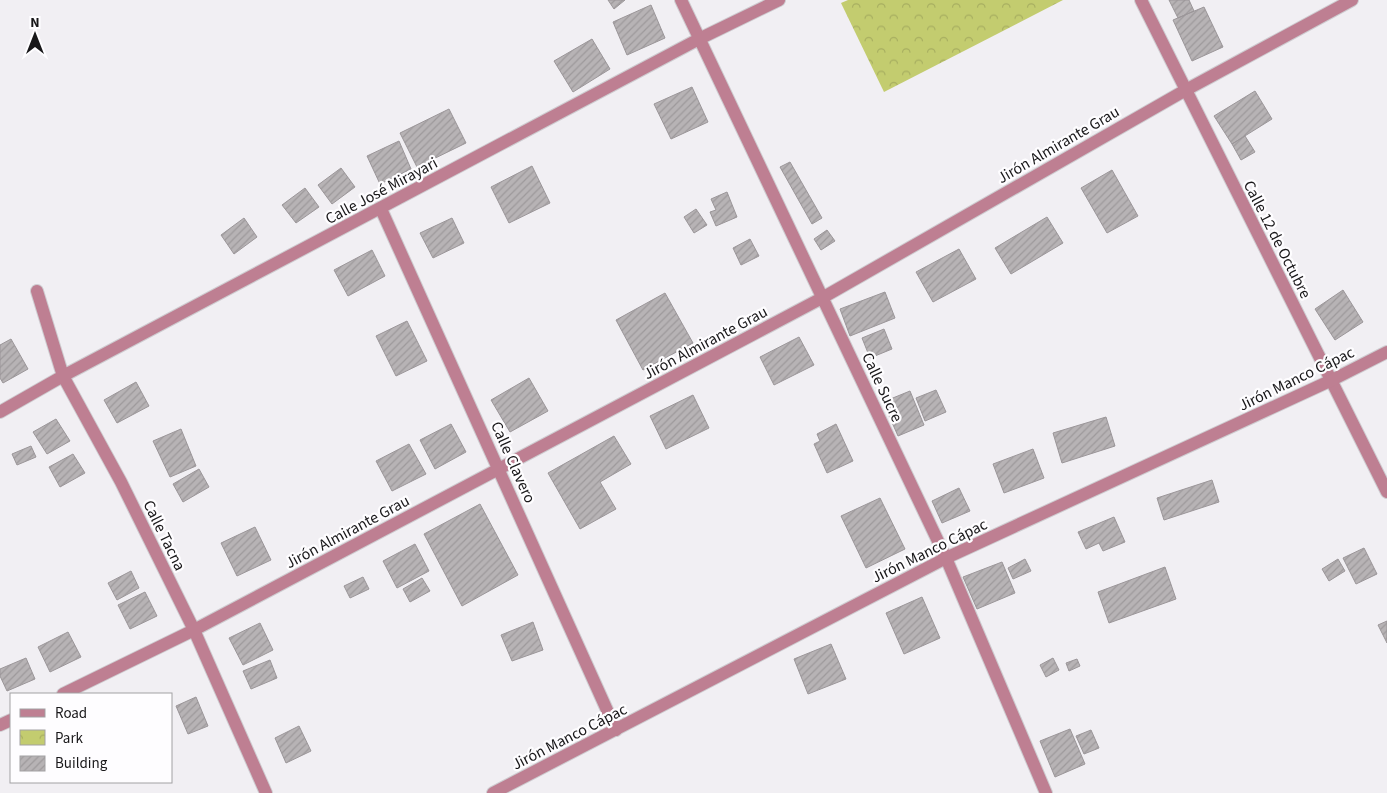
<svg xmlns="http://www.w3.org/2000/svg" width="1387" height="793" font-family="'Source Sans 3',sans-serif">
<defs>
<pattern id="park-crowns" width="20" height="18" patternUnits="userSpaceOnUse" patternTransform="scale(1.25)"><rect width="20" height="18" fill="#c3cc6f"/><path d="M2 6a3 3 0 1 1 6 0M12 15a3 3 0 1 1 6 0" fill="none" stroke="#a7ae60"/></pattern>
<pattern id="building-hatch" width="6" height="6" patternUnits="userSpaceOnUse" patternTransform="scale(1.25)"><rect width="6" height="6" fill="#b7b3b5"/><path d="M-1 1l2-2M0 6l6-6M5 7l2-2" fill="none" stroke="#9d999b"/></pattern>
</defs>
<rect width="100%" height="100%" fill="#f1eff3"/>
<!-- park -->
<path fill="url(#park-crowns)" d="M848,0H1063L884,92L841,3Z"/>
<!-- building -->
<path fill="url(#building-hatch)" stroke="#9b9699" d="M608,0H625L614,9Z
M1169,0H1189L1194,11L1178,18Z
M651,5L665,38L627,55L613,22Z
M1204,7L1223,47L1192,61L1173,20Z
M592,39L610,69L573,92L554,61Z
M692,87L708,122L671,139L654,104Z
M1255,91L1272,119L1232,144L1214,116Z
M449,109L466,143L417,167L400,133Z
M1245,136L1255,152L1241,160L1232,144Z
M399,141L411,169L380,184L367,156Z
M790,162L822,218L812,224L780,167Z
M532,166L550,203L509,223L491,187Z
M341,168L355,187L332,204L318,185Z
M1112,170L1138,216L1107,233L1081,188Z
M305,188L319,207L296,223L282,205Z
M727,192L737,217L716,226L710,212L716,210L711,199Z
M696,209L707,225L694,233L684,217Z
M1047,217L1063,243L1011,274L995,248Z
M244,218L257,237L234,254L221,235Z
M452,218L464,243L433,258L420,233Z
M827,230L835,241L821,250L814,239Z
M750,239L759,256L741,265L733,248Z
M959,249L976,279L933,302L916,272Z
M372,250L385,276L348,296L334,270Z
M1343,290L1363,322L1335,340L1315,309Z
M885,292L895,318L850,336L840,309Z
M665,293L693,343L643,370L616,320Z
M407,321L427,361L396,376L376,336Z
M884,329L892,349L870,358L862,338Z
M799,337L814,365L774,385L760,357Z
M11,339L28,369L3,383L0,378V345Z
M529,378L548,411L510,432L491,400Z
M136,382L149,406L117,423L104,400Z
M936,390L946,412L925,421L916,398Z
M910,391L924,425L898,436L883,402Z
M693,395L709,428L666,449L650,416Z
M1106,417L1115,446L1062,463L1053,433Z
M56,419L70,441L47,454L33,432Z
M451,424L466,452L435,469L420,440Z
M836,424L853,461L827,473L814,444L820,441L817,434Z
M181,429L196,466L170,477L153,441Z
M614,436L631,464L600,482L616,509L580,529L548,473Z
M409,444L426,474L392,491L376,461Z
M31,446L36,457L17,465L12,454Z
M1033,449L1044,478L1004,493L993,464Z
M73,454L85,473L60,487L49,467Z
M199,469L209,487L183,502L173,484Z
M1212,480L1219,502L1164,520L1157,498Z
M959,488L970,511L942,523L932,501Z
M880,498L905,549L866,568L841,516Z
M480,504L518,575L462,606L424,534Z
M1114,517L1125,542L1103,551L1099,543L1086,549L1078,532Z
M255,527L271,560L237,576L221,543Z
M415,544L429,571L397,588L383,561Z
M1364,548L1377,574L1356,584L1343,558Z
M1025,559L1031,571L1013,579L1008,568Z
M1338,559L1345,571L1329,581L1322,569Z
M1002,562L1015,593L977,609L963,577Z
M1165,567L1176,599L1109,623L1098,592Z
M131,571L139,588L117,600L108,583Z
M363,577L369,589L350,598L344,586Z
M422,578L430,591L410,602L403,589Z
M145,592L157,616L130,629L118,605Z
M922,597L940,638L904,654L886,613Z
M1387,621V643L1378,625Z
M533,622L543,650L512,661L501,635Z
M260,623L273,650L243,665L229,638Z
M68,632L81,657L50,672L38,647Z
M831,644L846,679L808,694L794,659Z
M26,658L35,679L7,691L0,676V669Z
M1053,658L1059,670L1046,677L1040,665Z
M1077,659L1080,666L1069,671L1066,663Z
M270,660L277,678L251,689L243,671Z
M196,697L208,726L188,734L176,706Z
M299,726L311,751L286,763L275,738Z
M1070,729L1085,764L1055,777L1040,741Z
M1091,730L1099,748L1084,754L1076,736Z"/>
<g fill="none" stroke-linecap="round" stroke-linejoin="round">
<!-- minor casing -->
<g stroke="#ceccd0" stroke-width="14">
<path id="minor" d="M681,0L946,558L1046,793
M1141,0L1387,492
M381,209L616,730
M37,291L63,376L121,482L194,630L266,793
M0,412L63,376L699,39L779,0
M63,694L194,630L822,298L1184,91L1352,0
M0,725L11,720"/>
</g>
<!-- tertiary casing -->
<g stroke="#ceccd0" stroke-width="14">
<path id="tertiary" d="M493,793L946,558L1332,380L1387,352"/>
</g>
<!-- minor -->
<use href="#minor" stroke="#be7f92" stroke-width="12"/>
<!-- tertiary -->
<use href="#tertiary" stroke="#be7f92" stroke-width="12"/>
</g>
<g text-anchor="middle" stroke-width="4.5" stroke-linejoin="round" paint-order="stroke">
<!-- street labels -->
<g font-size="16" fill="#181719" stroke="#fefdff">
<text transform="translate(1058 144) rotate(-30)" y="6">Jirón Almirante Grau</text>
<text transform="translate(381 190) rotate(-28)" y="6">Calle José Mirayari</text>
<text transform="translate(1278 239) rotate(63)" y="6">Calle 12 de Octubre</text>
<text transform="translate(705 342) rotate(-28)" y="6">Jirón Almirante Grau</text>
<text transform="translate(1296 378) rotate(-26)" y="6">Jirón Manco Cápac</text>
<text transform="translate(883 387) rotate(65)" y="6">Calle Sucre</text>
<text transform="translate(514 462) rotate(66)" y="6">Calle Clavero</text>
<text transform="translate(347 531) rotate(-28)" y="6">Jirón Almirante Grau</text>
<text transform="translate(165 535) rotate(64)" y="6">Calle Tacna</text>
<text transform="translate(929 550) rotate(-26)" y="6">Jirón Manco Cápac</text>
<text transform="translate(569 736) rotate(-27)" y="6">Jirón Manco Cápac</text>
</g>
</g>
<!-- legend -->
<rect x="10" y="693" width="162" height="90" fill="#fefdff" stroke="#a2a1a3"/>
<rect x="20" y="709" width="25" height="8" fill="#be7f92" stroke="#a2a1a3"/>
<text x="55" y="718" font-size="15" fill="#181719">Road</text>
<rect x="20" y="730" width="25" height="15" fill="url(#park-crowns)" stroke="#a2a1a3"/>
<text x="55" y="743" font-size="15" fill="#181719">Park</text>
<rect x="20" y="756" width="25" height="15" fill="url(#building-hatch)" stroke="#a2a1a3"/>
<text x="55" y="768" font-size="15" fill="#181719">Building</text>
<!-- north arrow -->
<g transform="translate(35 35)" stroke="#fefdff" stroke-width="4" paint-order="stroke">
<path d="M0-4L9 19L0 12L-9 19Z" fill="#181719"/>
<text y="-8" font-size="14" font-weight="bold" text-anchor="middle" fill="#181719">N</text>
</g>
</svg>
